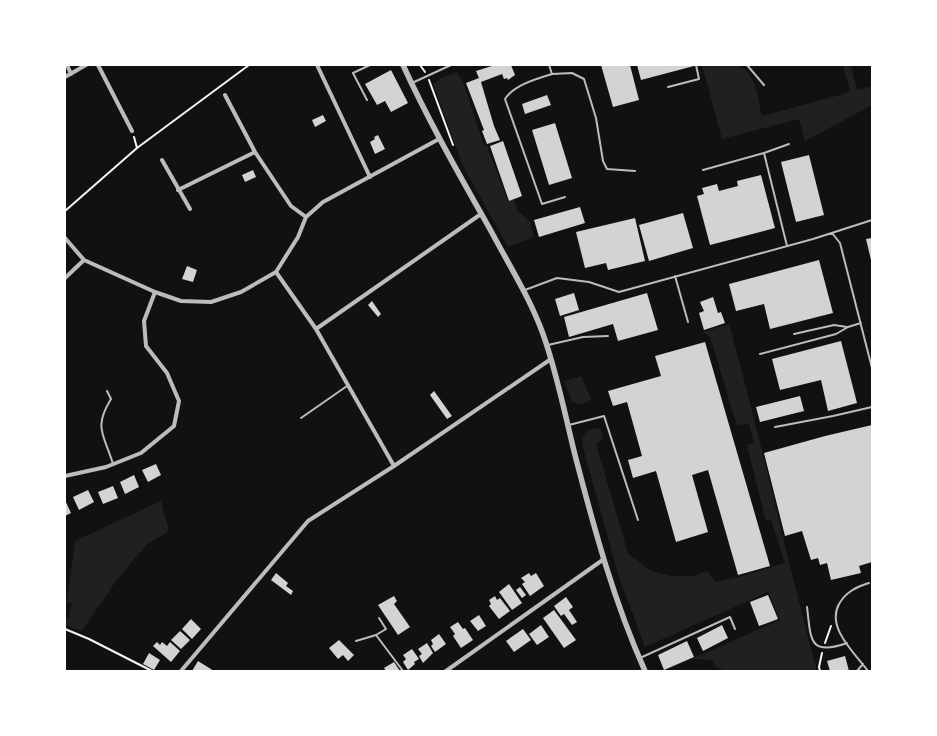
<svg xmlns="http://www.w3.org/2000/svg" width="937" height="736" font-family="Figtree,sans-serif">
<rect width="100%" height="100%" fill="#111"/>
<!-- green -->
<path fill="#202020" d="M702,65C712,65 728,62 737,65C758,74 757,98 762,116L847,93L850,91L843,65H857L851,67L857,90L872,86V105L805,141L799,119L722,139Z
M457,72L463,82L484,145L487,146L508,201L514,199L517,210L530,222L534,237L508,247L462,164L433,84L441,78Z
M729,324C761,439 786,556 817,671H726L715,666L712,660L692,659L780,620L768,592L645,647L618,574L582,444C583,432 588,427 601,429L603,439L596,444L628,553L651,571L671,576H694L707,571L715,582L739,577L785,563L771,520L766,521L747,445L754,443L749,423L737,426L710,337L703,332Z
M581,376L591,399C585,405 580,405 572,402L564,381Z
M161,501L169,531L147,544L116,581L82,631L65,625V618L69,619L72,603L67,602L75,541Z"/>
<!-- building -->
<path fill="#d3d3d3" d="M495,65H511L515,75L508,80L507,78L504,79L502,74L481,82L494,126L500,140L487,144L482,131L484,130L466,83L479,78L476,71Z
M601,65H630L639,100L613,107Z
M637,65H694V66L641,80Z
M391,70L408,103L391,112L385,101L377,105L365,84Z
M547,95L551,105L525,114L522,104Z
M323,115L326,121L315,127L312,120Z
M555,123L572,178L549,185L532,130Z
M378,135L385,149L375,154L370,142L375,139L374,137Z
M503,141L522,196L509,201L490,146Z
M809,155L824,215L796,222L781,162Z
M253,170L256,177L245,182L242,175Z
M761,175L775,228L710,245L697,196L704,194L702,188L717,184L719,191L738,186L737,181Z
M580,207L585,223L539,237L534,220Z
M683,213L693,248L649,261L639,225Z
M635,218L645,261L608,270L606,263L585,268L576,232Z
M872,238V260H871L866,239Z
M819,260L833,313L770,329L764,304L736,311L729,284Z
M187,266L197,270L193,282L182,279Z
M574,293L579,310L560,316L555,299Z
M647,293L658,330L618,341L613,324L569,337L564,317Z
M713,297L718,313L721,312L725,323L704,330L699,313L704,311L700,302Z
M372,301L381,314L378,317L368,305Z
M841,341L857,403L828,411L821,380L780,390L772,359Z
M705,342L770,566L738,575L708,470L692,475L708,532L676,542L656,471L633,478L628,460L642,456L627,402L613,406L608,391L661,376L655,356Z
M434,391L452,416L447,419L430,395Z
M800,396L804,411L760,422L756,407Z
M872,425V562L859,566L861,573L831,580L827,563L820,565L818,558L811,560L802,531L785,536L764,453L825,436Z
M156,464L161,475L148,482L142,470Z
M134,475L139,487L125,494L120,482Z
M113,486L118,498L103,504L98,492Z
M88,490L94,502L79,510L73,497Z
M65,500L71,513L65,516Z
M276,573L288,583L286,586L293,591L291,595L271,580Z
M529,573L531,576L536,573L544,586L530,596L522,584L525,582L521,578Z
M509,584L522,603L512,610L499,592Z
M520,587L526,595L522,598L516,590Z
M768,595L778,619L759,626L750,602Z
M394,596L397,601L394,604L410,627L398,635L378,605Z
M495,596L497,600L500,598L510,611L499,619L489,606L491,604L489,600Z
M566,597L573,607L569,610L577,622L572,625L564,614L561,616L554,606Z
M554,610L576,640L564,648L543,618Z
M479,615L486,626L478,631L470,621Z
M191,619L201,629L192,639L182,629Z
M458,622L463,629L465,628L473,640L461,648L453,636L455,634L450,627Z
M541,625L549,637L537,645L529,634Z
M722,625L728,638L703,651L697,638Z
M523,629L531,640L514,652L506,641Z
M180,631L190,640L181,649L171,640Z
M439,634L446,644L435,652L431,646L433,644L431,640Z
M339,640L354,655L348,661L343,655L338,659L329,648Z
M687,641L694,657L664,670L658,655Z
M157,642L160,645L162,642L167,646L170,642L180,651L171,662L153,646Z
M427,643L433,653L423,663L419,656L422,654L418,649Z
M412,649L419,659L414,662L415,664L408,670L403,662L406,659L403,655Z
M149,653L160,660L154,670L143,664Z
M845,656L849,671H830L827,661Z
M198,661L214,671H192Z
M394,662L400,671H386L384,668Z"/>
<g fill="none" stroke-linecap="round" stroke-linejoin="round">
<!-- path -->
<path stroke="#f5f5f5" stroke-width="2" d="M420,65L425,72
M429,80L453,145
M134,137L137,148
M65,211L137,148L249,65
M65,629L89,639L152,671
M825,643L831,626
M820,671L819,667L822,653"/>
<!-- service -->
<path stroke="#bcbcbc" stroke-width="2" d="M549,65L552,74C536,79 514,85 505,99L542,204L565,197
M747,65L764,85
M552,74L572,73L584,79L596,118L603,161L607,169L635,171
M412,83L451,65
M668,87L699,79L696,65
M367,100L353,73L370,65
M703,170L764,153
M832,233L840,243L872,368
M787,246L764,153L789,144
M675,276L688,322
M525,290L557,278L589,282L619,292L813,239L872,220
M794,334L834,325L847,327
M548,345L583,337L608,336
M760,354L836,334L848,327L861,323
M107,391L111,399C93,428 104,434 113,464
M301,418L347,386
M569,425L604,416L638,520
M775,427L833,416L872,407
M807,607C811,638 808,657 847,643
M376,635L403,671
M356,641L376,635L386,629L379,618
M640,658L730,617L735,629
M857,671L863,664
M868,671C855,653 826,628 839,604C846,592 856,587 869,583"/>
<!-- minor -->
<path stroke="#bcbcbc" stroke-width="4" d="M67,65L71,74
M98,65L132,131
M317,65L370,177
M65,77L86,65
M225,95L255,152
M162,160L190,209
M178,190L255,152L291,206L306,217
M65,238L84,260L155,292L181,301L211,302L241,292L276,272L298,237L306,217L323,202L439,139
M276,272L316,329L394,466
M65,278L84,260
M316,329L481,214
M65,476L106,467L141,453L174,426L179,401L167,373L146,346L144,321L155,292
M181,671L308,521L394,466L551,359
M446,671L604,559"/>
<!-- tertiary -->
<path stroke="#bcbcbc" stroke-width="5.5" d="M403,65C429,122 460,176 491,231C509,265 530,298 543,334C557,373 565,415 575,455C594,528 614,602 645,671"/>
</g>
<!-- border -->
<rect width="937" height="736" fill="none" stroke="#ffffff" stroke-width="132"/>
</svg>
